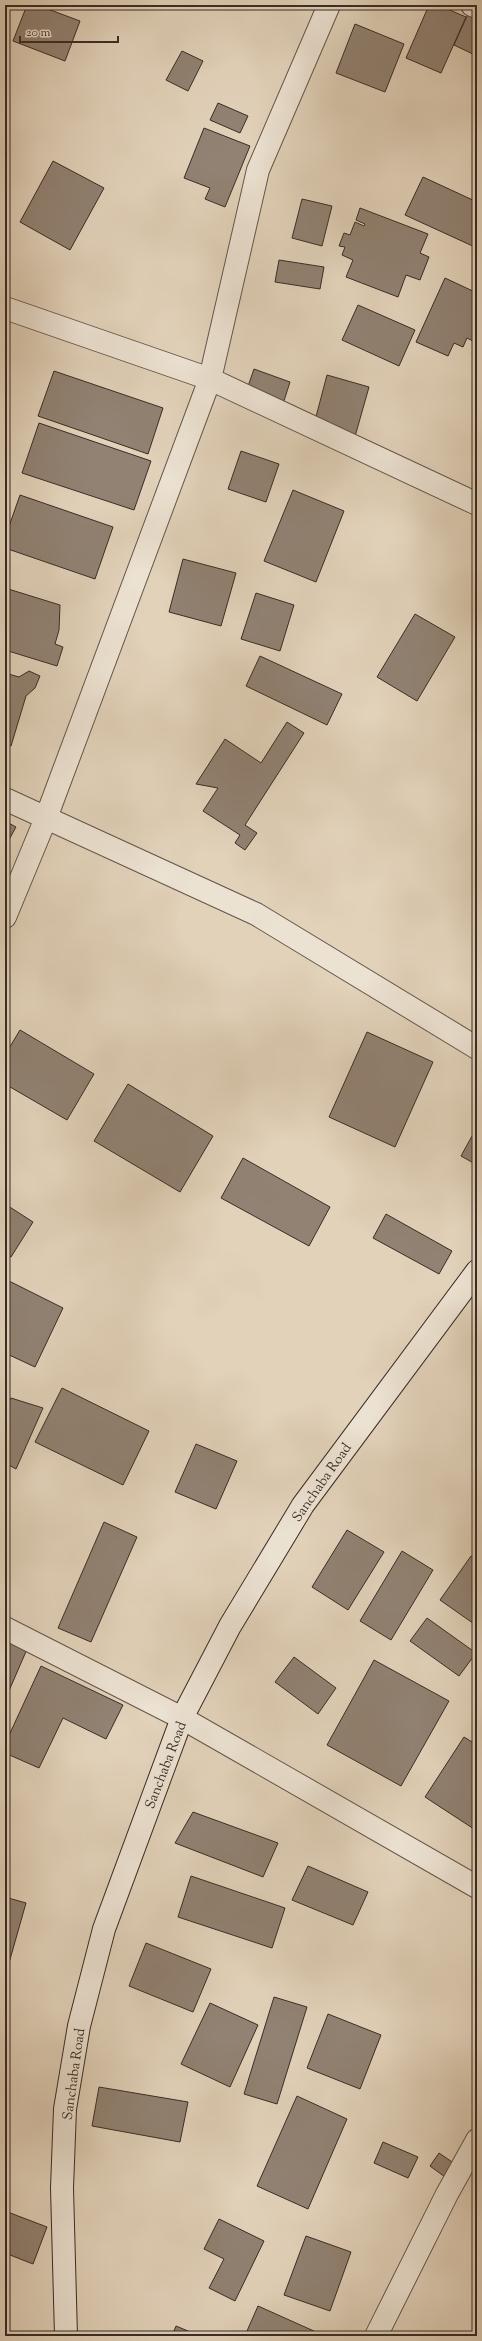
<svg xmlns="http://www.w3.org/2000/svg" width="482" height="2341" font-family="'Sorts Mill Goudy',serif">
<rect width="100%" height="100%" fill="#e2d2ba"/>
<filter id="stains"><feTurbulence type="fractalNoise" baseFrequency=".005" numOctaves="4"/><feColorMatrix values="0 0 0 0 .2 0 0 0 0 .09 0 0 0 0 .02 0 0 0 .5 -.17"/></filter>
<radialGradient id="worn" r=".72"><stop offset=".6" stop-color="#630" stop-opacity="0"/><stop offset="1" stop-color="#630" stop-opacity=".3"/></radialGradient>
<!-- building -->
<path fill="#918273" stroke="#392c26" d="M27,5H37L80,21L65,61L13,41Z
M429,5H438L466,17L441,73L406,58Z
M472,5L477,7V56L454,45Z
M355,24L404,44L385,92L336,73Z
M182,51L203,61L188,91L166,80Z
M218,103L248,116L240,133L210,120Z
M204,128L250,146L225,207L205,199L210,188L184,178Z
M53,161L104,188L70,250L20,222Z
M423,177L477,202V248L405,215Z
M302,199L332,206L322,246L292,238Z
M360,208L428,234L420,253L429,257L420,280L406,275L398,297L346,277L353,260L342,255L345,247L339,246L344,233L350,235L355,222L364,226L365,224L356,220Z
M279,260L324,267L320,289L275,282Z
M445,278L477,293V356L472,354L477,343L467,338L463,347L454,343L448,356L416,342Z
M358,305L415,330L399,366L342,340Z
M254,369L290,382L282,407L245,395Z
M54,371L163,408L148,454L38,416Z
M327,375L369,387L354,440L313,428Z
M39,423L151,461L134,510L22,473Z
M241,451L279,464L266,502L228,489Z
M293,490L344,511L316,582L264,561Z
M20,495L113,527L95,579L5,548V538Z
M183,559L236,573L221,626L169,612Z
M5,588L60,605L59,630L55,644L63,647L57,666L5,650Z
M256,593L294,605L280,651L241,639Z
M415,614L455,637L417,701L377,677Z
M260,656L342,694L327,725L246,686Z
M29,671L40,676L35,688L26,696L11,746L5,744V673L19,677Z
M287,722L304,733L245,825L257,833L245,850L235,843L240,835L203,811L218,788L196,784L225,739L261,763Z
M5,821L16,827L5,847Z
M20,1030L94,1074L67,1120L5,1084V1055Z
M367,1032L433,1062L395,1147L329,1117Z
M128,1084L213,1136L180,1192L94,1141Z
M472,1136L477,1138V1165L461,1156Z
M243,1158L330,1207L309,1246L221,1198Z
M5,1204L33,1222L11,1257L5,1254Z
M386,1214L452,1251L439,1274L373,1238Z
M5,1279L63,1308L35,1367L5,1353Z
M62,1388L149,1431L123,1485L35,1442Z
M11,1398L43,1408L16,1469L5,1463V1410Z
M196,1444L237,1461L216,1509L175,1492Z
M104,1522L137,1537L91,1642L58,1628Z
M347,1530L384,1552L348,1610L312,1587Z
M402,1551L433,1570L391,1640L360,1621Z
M471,1556L477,1560V1626L440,1600Z
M427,1618L476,1653L459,1676L410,1641Z
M5,1632L34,1633L5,1700Z
M294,1657L336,1688L318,1714L275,1682Z
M374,1660L449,1701L401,1786L327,1745Z
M41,1666L123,1705L106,1739L63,1718L39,1768L5,1753V1744Z
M464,1737L477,1745V1831L425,1797Z
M193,1812L278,1843L263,1877L175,1843Z
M308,1866L368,1892L353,1925L292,1900Z
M191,1876L285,1908L272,1948L178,1917Z
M5,1897L26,1903L7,1970H5Z
M146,1943L211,1969L193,2012L129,1986Z
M274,1997L307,2007L277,2104L244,2094Z
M210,2003L258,2025L230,2087L181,2064Z
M328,2014L381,2035L360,2089L307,2068Z
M99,2087L188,2102L180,2142L92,2126Z
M297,2096L347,2119L308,2209L257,2186Z
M383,2142L418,2157L408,2178L374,2163Z
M439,2153L455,2164L445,2177L430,2166Z
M5,2211L47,2227L33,2264L5,2253Z
M219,2219L264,2241L235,2301L209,2288L224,2259L204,2249Z
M306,2236L351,2252L330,2311L284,2295Z
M258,2306L325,2336H258L247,2331Z
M176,2326L200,2336H172Z"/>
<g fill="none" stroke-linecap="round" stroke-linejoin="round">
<!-- street casing -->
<g stroke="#63564b" stroke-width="24">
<path id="street" d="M472,5L477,7
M5,308L210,379L477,504
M5,799L256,914L477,1048
M5,917L46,818L210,379L258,170L329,5
M5,1628L182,1718L477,1887
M376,2336L447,2194L477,2140"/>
</g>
<!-- secondary casing -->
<g stroke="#392c26" stroke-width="24">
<path id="secondary" d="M66,2336L62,2188L65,2109L79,2026L104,1929L182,1718L230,1626L303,1505L477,1271"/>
</g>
<!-- street -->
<use href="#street" stroke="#ece2d2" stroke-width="22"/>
<!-- secondary -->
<use href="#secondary" stroke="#ece2d2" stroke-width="22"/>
</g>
<g text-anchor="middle" stroke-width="4" stroke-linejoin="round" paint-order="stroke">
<!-- street labels -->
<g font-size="14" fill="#392c26" stroke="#ece2d2">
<text transform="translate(321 1482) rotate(-55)" y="5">Sanchaba Road</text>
<text transform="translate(165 1765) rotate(-69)" y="5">Sanchaba Road</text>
<text transform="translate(73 2074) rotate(-82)" y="5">Sanchaba Road</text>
</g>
</g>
<!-- margin -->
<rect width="482" height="2341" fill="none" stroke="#e2d2ba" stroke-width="20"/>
<rect x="6" y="6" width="470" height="2329" fill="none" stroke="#392c26" stroke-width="2"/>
<rect x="10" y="10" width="462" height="2321" fill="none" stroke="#392c26"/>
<!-- scale -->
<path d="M20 36v6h98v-6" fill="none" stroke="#392c26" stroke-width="2"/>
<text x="26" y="36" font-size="12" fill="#392c26" stroke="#ece2d2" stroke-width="3" paint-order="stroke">20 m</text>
<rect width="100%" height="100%" filter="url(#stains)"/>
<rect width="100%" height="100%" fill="url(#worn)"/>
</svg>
